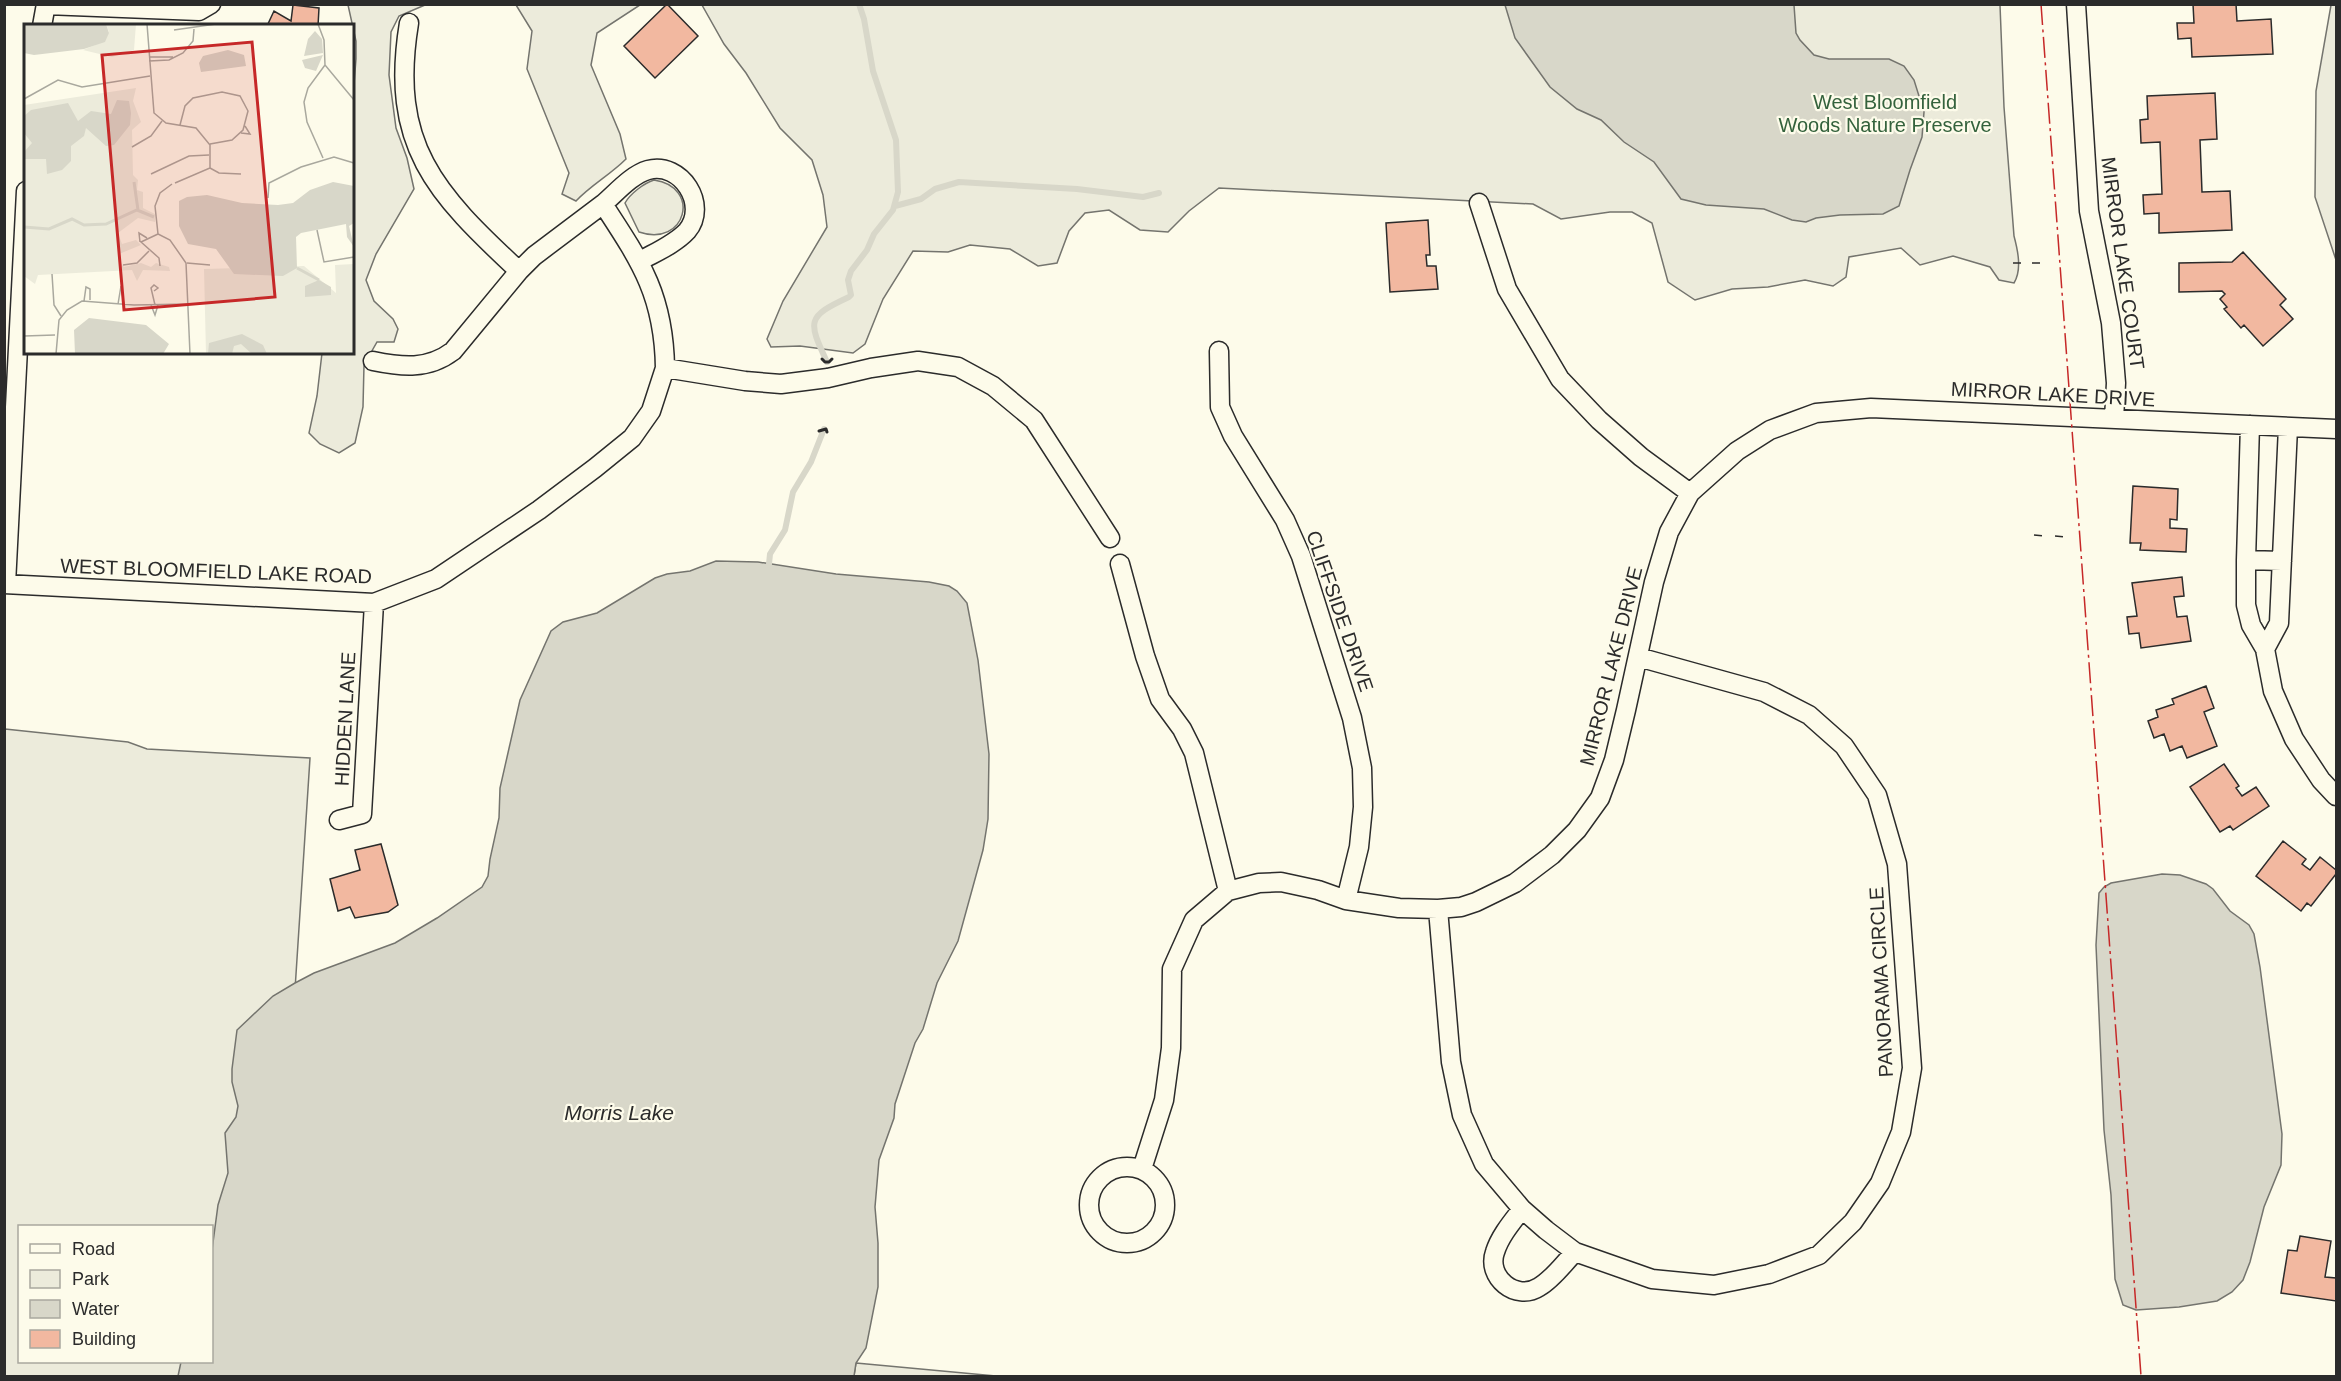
<svg xmlns="http://www.w3.org/2000/svg" width="2341" height="1381" font-family="Arial,sans-serif">
<rect width="100%" height="100%" fill="#fdfbea"/>
<!-- green -->
<path fill="#ecebdb" stroke="#74746e" stroke-width="1.5" fill-rule="evenodd" d="M348,5H425L399,16L391,32L389,75L396,128L407,158L414,189L376,254L366,280L374,301L393,319L398,329L394,342H377L364,365L363,407L355,443L339,453L320,444L309,433L317,396L322,353L352,352V109L356,59V41Z
M516,5H640L597,33L591,65L620,134L626,159C610,175 591,185 576,201L562,194L569,173L527,69L532,31Z
M702,5H2000L2004,107L2014,236C2018,251 2022,270 2014,283L1999,280L1990,267L1953,256L1920,265L1901,248L1849,257L1846,277L1833,286L1805,280L1768,287L1732,289L1695,300L1668,282L1652,223L1632,212H1610L1561,219L1533,204L1219,188L1189,211L1168,232L1140,230L1109,210L1085,213L1069,231L1057,263L1038,266L1010,249L970,245L948,252L913,251L883,299L865,344L853,353L800,346L771,347L767,339L783,301L827,227L823,195L812,160L780,128L746,73L724,44Z
M2331,5H2336V260L2315,197L2316,91Z
M654,180C702,187 686,248 639,232L625,203C630,194 644,183 654,180Z
M5,729L128,742L147,749L310,758L270,1376H5ZM20,1226H212V1362H20Z
M856,1363L996,1376H854Z"/>
<!-- water -->
<path fill="#d8d7c9" stroke="#74746e" stroke-width="1.5" d="M1505,5H1794L1796,33L1800,40L1814,55L1829,59H1889L1904,66L1914,80L1924,112L1922,137L1910,170L1899,206L1883,214L1840,215L1816,218L1806,222L1792,220L1764,209L1706,205L1681,199L1654,162L1624,142L1601,120L1577,109L1550,87L1515,38Z
M716,561L758,562L836,574L929,582L949,586L957,591L967,603L978,660L989,754L988,819L983,850L958,941L937,983L923,1029L915,1043L895,1104L894,1118L879,1160L875,1207L878,1243V1287L866,1348L856,1363L854,1376H178L181,1362H212V1250L218,1205L228,1173L225,1133L236,1117L238,1106L232,1082V1069L237,1030L273,996L295,983L314,973L395,943L437,918L482,887L488,876L490,859L499,818L500,788L520,700L551,631L563,622L597,613L655,578L667,574L690,571Z
M2162,874L2180,875L2206,884L2213,889L2230,911L2249,925L2254,934L2260,967L2282,1134L2281,1165L2264,1207L2250,1262L2243,1280L2232,1292L2217,1301L2179,1307L2136,1310L2123,1305L2115,1279L2111,1195L2104,1130L2096,945L2099,893L2104,887L2111,883Z"/>
<g fill="none" stroke-linecap="round" stroke-linejoin="round">
<!-- stream -->
<path stroke="#d8d7c9" stroke-width="6" d="M895,206L921,199L935,189L959,182L1077,189L1143,197L1159,193
M827,362C808,321 806,317 849,297L851,295L848,280L851,271L867,250L874,234L893,210L898,192L896,140L873,71L864,19L859,4
M769,564L770,554L785,530L793,492L811,462L824,429"/>
</g>
<!-- building -->
<path fill="#f2b8a0" stroke="#2b2b2b" stroke-width="1.5" d="M667,4L698,36L655,78L624,46Z
M2193,4H2236L2237,21L2271,19L2273,54L2192,57L2191,38L2178,39L2177,23H2194Z
M293,5L319,8L318,26H267L274,11L291,21Z
M2215,93L2217,139L2200,140L2202,192L2230,191L2232,230L2159,233V213L2144,214L2143,195L2162,194L2160,142L2141,143L2140,120L2148,119L2147,96Z
M1428,220L1430,255H1426L1427,266H1436L1438,289L1390,292L1386,223Z
M2243,252L2286,299L2280,305L2293,319L2263,346L2244,325L2241,328L2224,309L2227,307L2220,299L2225,294L2222,291L2179,292V263L2232,262Z
M2133,486L2178,489L2177,520L2170,519V528L2187,529L2186,552L2140,550L2141,543H2130Z
M2182,577L2184,596L2174,597L2177,617L2187,616L2191,641L2141,648L2139,633L2129,634L2127,617L2137,616L2132,583Z
M2206,686L2214,708L2204,712L2217,746L2187,758L2182,746L2170,751L2164,734L2154,738L2148,721L2158,717L2156,710L2174,704L2172,699Z
M2224,764L2239,786L2236,788L2242,796L2256,787L2269,806L2233,830L2230,826L2220,832L2190,787Z
M2283,841L2306,859L2302,864L2310,870L2320,857L2336,870V874L2311,906L2307,903L2301,911L2256,876Z
M381,844L398,905L388,912L355,918L350,907L338,911L330,879L360,870L355,850Z
M2300,1236L2331,1241L2325,1277L2336,1278V1301L2281,1293L2288,1250L2297,1251Z"/>
<g fill="none" stroke-linecap="round" stroke-linejoin="round">
<!-- street casing -->
<g stroke="#2b2b2b" stroke-width="21">
<path id="street" d="M2076,4L2089,211L2111,323L2116,383L2114,419
M46,5L199,11L211,4
M409,23C389,145 435,193 519,271
M42,26L46,4
M1479,203L1507,289L1560,379L1599,420L1641,457L1690,493
M603,204C616,193 631,175 648,170C681,161 709,205 687,231C675,244 656,252 640,261
M1219,351L1220,407L1233,436L1285,520L1301,556L1352,718L1362,768L1363,807L1359,847L1346,900
M373,361C402,367 428,370 453,351L519,271L534,256L603,204C641,262 664,296 665,368
M2250,425L2246,560V605L2251,625L2265,649L2273,691L2294,739L2321,780L2336,796
M2246,560L2282,561
M1120,564L1145,656L1160,699L1182,729L1194,753L1228,891L1259,883L1281,882L1318,890L1346,900L1399,908L1438,909L1461,907L1476,902L1515,883L1552,855L1577,830L1600,798L1614,760L1626,710L1654,582L1669,532L1690,493L1737,451L1770,430L1816,413L1871,408L2336,429
M4,584L374,603L436,579L539,510L595,468L632,438L651,411L665,368L745,381L781,384L828,378L871,368L918,361L958,367L993,386L1034,420L1110,538
M6,584L26,191
M2265,649L2279,623L2288,427
M339,820L362,814L374,603
M1438,909L1451,1062L1462,1115L1484,1164L1522,1209L1546,1230L1575,1252L1652,1279L1714,1285L1769,1274L1819,1255L1853,1222L1880,1183L1901,1132L1912,1068L1897,864L1877,795L1844,746L1809,715L1764,692L1638,657
M1089 1205a38 38 0 1 1 76 0a38 38 0 1 1-76 0Z
M1142,1169L1164,1100L1171,1048L1172,969L1194,920L1228,891
M1522,1209C1512,1222 1500,1236 1495,1252C1486,1277 1516,1302 1539,1287C1553,1279 1564,1263 1575,1252"/>
</g>
<!-- street -->
<use href="#street" stroke="#fdfbea" stroke-width="18"/>
<!-- fence -->
<path stroke="#2b2b2b" stroke-width="1.5" stroke-dasharray="8 3" stroke-linecap="butt" d="M806,4V5
M2013,263H2021
M2032,263H2040
M2034,535L2044,536
M2055,536L2065,537"/>
<!-- wall -->
<path stroke="#2b2b2b" stroke-width="3" d="M822,359L825,362H829L832,359
M819,431L826,429L827,432"/>
<!-- power -->
<path stroke="#c62828" stroke-width="1.5" stroke-dasharray="21 4.5 3 4.5" stroke-linecap="butt" d="M2041,4L2141,1376"/>
</g>
<g text-anchor="middle" stroke-width="4.5" stroke-linejoin="round" paint-order="stroke">
<!-- park labels -->
<g font-size="20" fill="#34623c" stroke="#fdfbea">
<text x="1885" y="109">West Bloomfield<tspan x="1885" dy="23">Woods Nature Preserve</tspan></text>
</g>
<!-- street labels -->
<g font-size="20" fill="#2b2b2b" stroke="#fdfbea">
<text transform="translate(2123 263) rotate(82)" y="7">MIRROR LAKE COURT</text>
<text transform="translate(2053 394) rotate(3)" y="7">MIRROR LAKE DRIVE</text>
<text transform="translate(216 571) rotate(2)" y="7">WEST BLOOMFIELD LAKE ROAD</text>
<text transform="translate(1340 611) rotate(71)" y="7">CLIFFSIDE DRIVE</text>
<text transform="translate(1611 666) rotate(-76)" y="7">MIRROR LAKE DRIVE</text>
<text transform="translate(345 719) rotate(-87)" y="7">HIDDEN LANE</text>
<text transform="translate(1881 982) rotate(-93)" y="7">PANORAMA CIRCLE</text>
</g>
<!-- water labels -->
<g font-size="21" font-style="italic" fill="#2b2b2b" stroke="#fdfbea">
<text x="619" y="1120">Morris Lake</text>
</g>
</g>
<!-- overview -->
<g transform="translate(24 24)">
<rect width="330" height="330" fill="#fdfbea"/>
<path d="M82,0H112L110,26L88,33L59,26L81,17L85,8ZM112,64L109,77L117,98L108,106L109,151L114,156L113,166L119,168V184L131,190V198L114,194L94,209L98,220L112,216L117,221L95,230L96,238L100,243L117,239L127,243L132,239L145,243L146,247L119,246L113,257L108,246L14,251L11,260L0,252V81ZM330,240V330H182L180,245L280,242L312,269L311,241Z" fill="#ecebdb"/>
<path d="M0,0H82L85,9L81,18L60,25L10,31L0,29ZM291,7L298,15L299,29L280,32L284,15ZM204,26L220,31L222,42L177,48L175,39L179,32ZM299,31L292,47L281,44L278,36ZM93,76L105,77L107,89L106,101L90,121L82,122L62,104L60,112L47,122V137L38,146L23,150L22,135H0V128L8,119L0,109V92L7,86L44,79L54,97L67,87L87,90ZM309,158L330,162V199L325,202L330,223L323,213L322,200L277,209L272,213L273,244L259,252L210,250L192,225L164,220L155,202V177L163,173L183,171L218,179L254,181L269,179L286,166ZM295,256L307,263V271L281,273V262ZM65,294L122,301L145,320L139,330H51L50,306ZM218,310L239,321L243,330H228L217,320L210,322L208,330H184L185,319Z" fill="#d8d7c9"/>
<path fill="none" stroke="#d8d7c9" stroke-width="3" d="M110,158L114,186M0,203L25,205L48,195L60,201L82,200L113,186L130,193M273,244L295,256"/>
<path fill="none" stroke="#a9a89e" stroke-width="1.5" d="M123,0L130,89L142,99L172,104L186,121V144L151,159M294,0L300,16L301,41L330,76M150,6L192,0M125,33H149M125,37L145,36L159,29L169,17L170,5M0,75L34,56L58,63L126,52M156,101L161,82L169,74L198,68L216,72L224,87L219,106L208,116L186,120M217,109L226,110L221,102M108,123L127,112L138,97M299,134L283,98L280,78L284,64L301,41M186,144L195,149L217,150M127,150L165,132L185,131M148,160L136,169L131,182L134,210L146,216L162,239L166,330M244,174L245,159L277,143L310,133L330,139M293,206L300,238L330,233M134,210L117,218L135,234L136,242M116,218L115,209L123,214M163,239L186,241M99,241L113,239L125,227M28,250L30,281L37,292M130,267L134,264L130,261L127,264L131,281M60,277L62,263L66,265V276M94,280L97,262L100,281M127,281L131,291L134,281M0,312L31,311M32,330L35,296L43,286L58,277L110,281L164,280"/>
<path fill="#c62828" fill-opacity="0.15" stroke="#c62828" stroke-width="3" d="M228,18L251,273L100,286L78,31Z"/>
<rect width="330" height="330" fill="none" stroke="#2b2b2b" stroke-width="3"/>
</g>
<!-- border -->
<rect width="2341" height="1381" fill="none" stroke="#2b2b2b" stroke-width="12"/>
<!-- legend -->
<rect x="18" y="1225" width="195" height="138" fill="#fdfbea" stroke="#a9a89e" stroke-width="1.5"/>
<rect x="30" y="1244" width="30" height="9" fill="#fdfbea" stroke="#a9a89e" stroke-width="1.5"/>
<text x="72" y="1255" font-size="18" fill="#2b2b2b">Road</text>
<rect x="30" y="1270" width="30" height="18" fill="#ecebdb" stroke="#a9a89e" stroke-width="1.5"/>
<text x="72" y="1285" font-size="18" fill="#2b2b2b">Park</text>
<rect x="30" y="1300" width="30" height="18" fill="#d8d7c9" stroke="#a9a89e" stroke-width="1.5"/>
<text x="72" y="1315" font-size="18" fill="#2b2b2b">Water</text>
<rect x="30" y="1330" width="30" height="18" fill="#f2b8a0" stroke="#a9a89e" stroke-width="1.5"/>
<text x="72" y="1345" font-size="18" fill="#2b2b2b">Building</text>
</svg>
